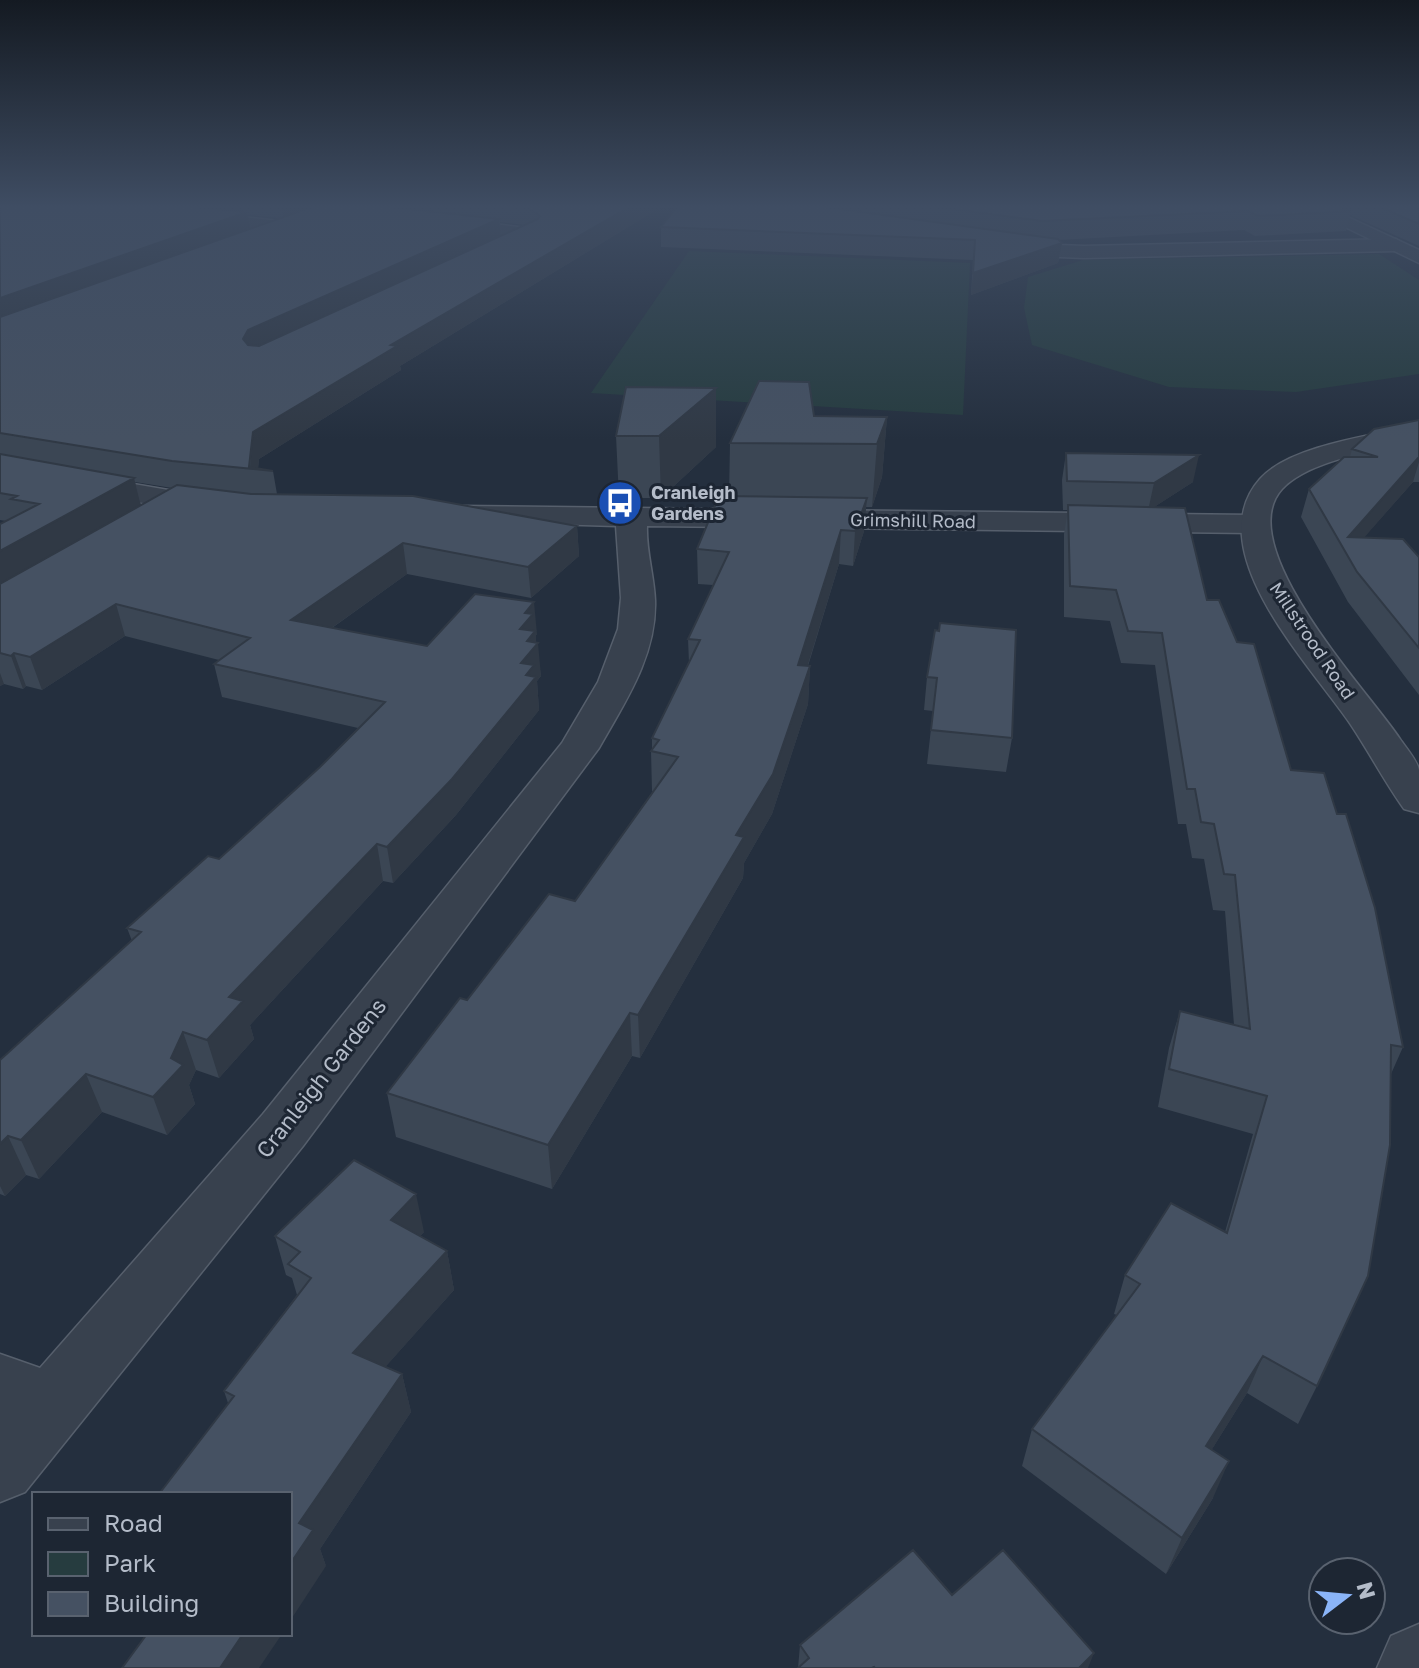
<svg xmlns="http://www.w3.org/2000/svg" width="1419" height="1668" font-family="'Golos Text',sans-serif">
<rect width="100%" height="100%" fill="#242f3e"/>
<!-- green -->
<path fill="#263c3f" d="M689,251L970,263L963,415L591,393Z
M1379,254L1419,280V374L1296,392L1169,387L1032,345L1024,308L1028,277L1083,260Z"/>
<g fill="none" stroke-linecap="round" stroke-linejoin="round">
<!-- minor casing -->
<g stroke="#565f6c" stroke-width="3">
<path id="minor" d="M90,207H146L289,222L298,227L289,232L98,212Z
M440,217L526,228L538,236L492,259L485,257L482,253L485,249L512,237L434,226L431,222Z
M1000,237L1035,244L1084,246L1396,239L1405,245L1396,251L1084,258L1035,256L993,247L991,243Z
M0,461L215,498L226,501L230,507L226,513L215,516L0,477Z
M460,506L1253,515L1264,517L1268,524L1264,531L1253,533L647,526C646,551 654,575 655,600C657,655 625,702 599,748L303,1146L25,1492L0,1502V1354L40,1368L263,1114L562,743L598,682L618,629L621,598L616,526L449,521L445,515L449,509Z"/>
</g>
<!-- tertiary casing -->
<g stroke="#565f6c" stroke-width="3">
<path id="tertiary" d="M1304,207H1326L1419,250V263Z
M1419,425V441C1380,450 1310,459 1282,489C1230,546 1368,691 1400,739C1406,748 1417,760 1419,770C1419,783 1419,799 1419,813L1404,809C1384,781 1368,750 1349,722C1309,664 1198,549 1260,479C1290,445 1376,435 1419,425Z
M1419,1624V1668H1377L1391,1636Z"/>
</g>
<!-- minor -->
<use href="#minor" fill="#38414e" fill-rule="evenodd"/>
<!-- tertiary -->
<use href="#tertiary" fill="#38414e" fill-rule="evenodd"/>
</g>
<!-- wall -->
<path fill="#3b4654" fill-rule="evenodd" d="M0,207H661L400,366L401,370L259,459L258,468L273,471L277,494L577,526L579,556L531,598L407,574L332,628L427,646L537,634L536,635V643L541,676L537,681L539,710L456,815L393,883L383,881L250,1025L254,1039L219,1078L196,1070L189,1085L195,1104L167,1135L102,1112L39,1179L26,1175L5,1196L0,1194V1060L132,941L127,928L219,859L320,767L358,728L222,697L214,664L219,660L125,636L42,690L26,686L23,689L4,684L0,686V524L6,521L0,520ZM248,215L279,218L250,228ZM500,222L525,225L501,236ZM135,482L172,488L141,505Z
M677,207H1419V246L1350,215L1346,231L1255,236L1244,230L1058,240L1062,243L1058,263L971,295L973,260L661,247V227Z
M716,388V447L661,498H619L616,436Z
M814,416L887,417L882,477L872,507H866L864,531L853,566L839,564L808,666H810L808,704L772,814L744,863L743,878L640,1058L632,1056L552,1189L396,1137L387,1093L467,1000L575,901L653,791H652L651,751L652,750V738L689,663L688,639L713,585L698,584L697,549L729,496L730,443Z
M1419,420V482H1413L1364,537L1419,557V695L1348,602L1301,517L1309,489L1350,457L1352,449Z
M1066,453L1193,482L1154,507L1207,600L1291,770L1403,1047L1391,1074L1317,1386L1298,1424L1247,1393L1212,1449L1213,1498L1166,1574L1022,1466L1032,1429L1117,1315L1114,1314L1125,1275L1225,1232L1253,1134L1158,1107L1169,1048L1180,1011L1234,1025L1225,911L1213,910L1204,859L1192,858L1186,824H1178L1155,665L1121,663L1110,621L1064,617V534L1068,510H1063L1062,480Z
M935,630L1012,738L1006,772L927,764L933,711L924,710L927,677Z
M424,1232L420,1236L447,1251L454,1290L385,1367L402,1374L411,1412L320,1549L326,1566L228,1403L224,1391L297,1295L292,1278L286,1275L275,1236Z
M952,1595L1088,1668H798L800,1645Z"/>
<!-- shaded-wall -->
<path fill="#303945" d="M282,207H318L284,219Z
M629,207H661L400,366L401,370L259,459L258,470L250,469L253,432L391,345Z
M247,212L251,232L0,323V298Z
M499,219L501,239L253,353L243,339L248,330Z
M1062,243L1058,263L971,295L973,273Z
M716,388V447L661,498L659,436Z
M887,417L882,477L872,507L877,444Z
M1199,455L1193,482L1148,511L1154,483Z
M1419,457V462L1413,482L1348,556V537Z
M134,478L141,506L0,588V551Z
M867,498L864,531L853,566L855,531Z
M577,526L579,556L531,598L528,567Z
M841,530L839,564L796,703L798,665Z
M403,543L407,574L298,652L291,620Z
M534,602L537,634L536,635V645L538,643L541,676L537,681L539,710L456,815L393,883L387,847L520,629L525,613Z
M116,604L125,636L42,690L30,657Z
M14,653L26,686L23,689L11,656Z
M810,666L808,704L772,814L744,863L743,878L640,1058L638,1015Z
M0,673L4,684L0,686Z
M377,844L383,881L250,1025L254,1039L219,1078L207,1040L229,997Z
M630,1013L632,1056L552,1189L548,1145Z
M183,1032L196,1070L189,1085L195,1104L167,1135L153,1097Z
M86,1074L102,1112L39,1179L21,1140Z
M8,1136L26,1175L5,1196L0,1186V1144Z
M416,1194L424,1232L400,1258L391,1220Z
M447,1251L454,1290L364,1391L353,1353Z
M1263,1356L1247,1393L1191,1483L1206,1446Z
M402,1374L411,1412L320,1549L326,1566L290,1621V1564L299,1523Z
M1229,1461L1213,1498L1166,1574L1182,1538Z
M243,1634H282L259,1668H220Z
M1094,1653L1088,1668H1079Z"/>
<!-- building -->
<path fill="#455162" stroke="#303945" stroke-width="2" d="M0,207H195L247,212L0,298Z
M312,207H390L499,219L248,330L243,339L248,345L259,346L538,219L540,216L526,207H629L391,345L397,346L253,432L249,467L273,471L172,461L0,433V317Z
M677,207H825L1058,239L1062,243L973,273L975,240L661,227Z
M937,207H1342L1351,211L1259,216L1248,211L1042,221Z
M1380,207H1419V224Z
M759,381L809,382L814,416L887,417L877,444L730,443Z
M626,387L716,388L659,436H616Z
M1419,420V457L1348,537L1403,539L1419,557V648L1357,572L1309,489L1344,457H1378L1352,449L1374,429Z
M1066,453L1199,455L1154,483L1067,481Z
M0,454L134,478L0,551V524L39,504L11,499L17,496L0,493Z
M177,485L251,494L413,496L577,526L528,567L403,543L291,620L427,646L475,594L534,602L525,613L533,614L520,629L535,631L527,641L538,643L521,663L534,665L526,675L536,677L452,779L387,847L377,844L229,997L243,1001L207,1040L183,1032L171,1058L183,1065L153,1097L86,1074L21,1140L8,1136L0,1144V1060L141,932L127,928L208,856L219,859L320,767L385,702L214,664L250,638L116,604L30,657L14,653L11,656L0,653V584Z
M719,496L867,498L855,531L841,530L798,665L810,666L773,774L736,835L744,837L638,1015L630,1013L548,1145L387,1093L460,998L467,1000L549,894L575,901L678,757L651,751L659,740L652,738L700,640L688,639L729,552L697,549Z
M1068,505L1185,508L1207,600H1219L1237,642L1254,644L1291,770L1324,773L1337,814H1346L1375,908L1403,1047L1391,1045L1390,1145L1368,1276L1317,1386L1263,1356L1206,1446L1229,1461L1182,1538L1032,1429L1140,1284L1125,1275L1171,1203L1227,1233L1267,1096L1169,1069L1180,1011L1250,1029L1235,875L1224,874L1214,824L1201,822L1195,789H1187L1162,633L1128,631L1116,590L1070,586Z
M940,623L1016,630L1012,738L931,730L937,678L927,677L935,630L939,631Z
M354,1160L416,1194L391,1220L447,1251L353,1353L402,1374L299,1523L313,1530L290,1564V1494H159L234,1396L224,1391L311,1278L288,1264L300,1252L275,1236Z
M913,1550L952,1595L1003,1550L1094,1653L1079,1668H875L874,1667L872,1668H798L809,1658L800,1645Z
M147,1634H243L220,1668H122Z"/>
<!-- sky -->
<linearGradient id="sky" x2="0" y2="1"><stop stop-color="#141a22"/><stop offset="0.47" stop-color="#3f4d63"/><stop offset="1" stop-color="#3f4d63" stop-opacity="0"/></linearGradient>
<rect width="1419" height="440" fill="url(#sky)"/>
<!-- icons -->
<defs>
<g id="bus-disc" transform="scale(2.3)"><circle r="9.5" fill="#1a4fb4" stroke="#1d2633"/><path d="M-5-6H5V4H4V6H2V4H-2V6H-4V4H-5ZM-3.5-4V0h7V-4ZM-3.5 1.2v1.5H-2V1.2ZM2 1.2v1.5H3.5V1.2Z" fill="#fff"/></g>
</defs>
<g fill-rule="evenodd">
<use href="#bus-disc" x="620" y="503"/>
</g>
<g text-anchor="middle" stroke-width="6" stroke-linejoin="round" paint-order="stroke">
<!-- far-poi labels -->
<g font-size="18" font-weight="bold" fill="#b4bcc9" stroke="#1d2633" text-anchor="start">
<text x="651" y="499">Cranleigh<tspan x="651" dy="21">Gardens</tspan></text>
</g>
<!-- far-street labels -->
<g font-size="18" fill="#b4bcc9" stroke="#1d2633">
<text transform="translate(913 521) rotate(1)" y="6">Grimshill Road</text>
<text transform="translate(1312 641) rotate(56)" y="6">Millstrood Road</text>
</g>
<!-- street labels -->
<g font-size="22" fill="#b4bcc9" stroke="#1d2633">
<text transform="translate(321 1078) rotate(-52)" y="8">Cranleigh Gardens</text>
</g>
</g>
<!-- legend -->
<rect x="32" y="1492" width="260" height="144" fill="#1d2633" stroke="#59626f" stroke-width="2"/>
<rect x="48" y="1518" width="40" height="12" fill="#38414e" stroke="#59626f" stroke-width="2"/>
<text x="104" y="1532" font-size="24" fill="#b4bcc9">Road</text>
<rect x="48" y="1552" width="40" height="24" fill="#263c3f" stroke="#59626f" stroke-width="2"/>
<text x="104" y="1572" font-size="24" fill="#b4bcc9">Park</text>
<rect x="48" y="1592" width="40" height="24" fill="#455162" stroke="#59626f" stroke-width="2"/>
<text x="104" y="1612" font-size="24" fill="#b4bcc9">Building</text>
<!-- north arrow -->
<g transform="translate(1347 1596) rotate(74)"><circle r="38" fill="#1d2633" stroke="#59626f" stroke-width="2"/>
<path d="M0-6L14 30L0 20L-14 30Z" fill="#8ab4f8"/>
<text y="-12" font-size="22" font-weight="bold" text-anchor="middle" fill="#b4bcc9">N</text>
</g>
</svg>
